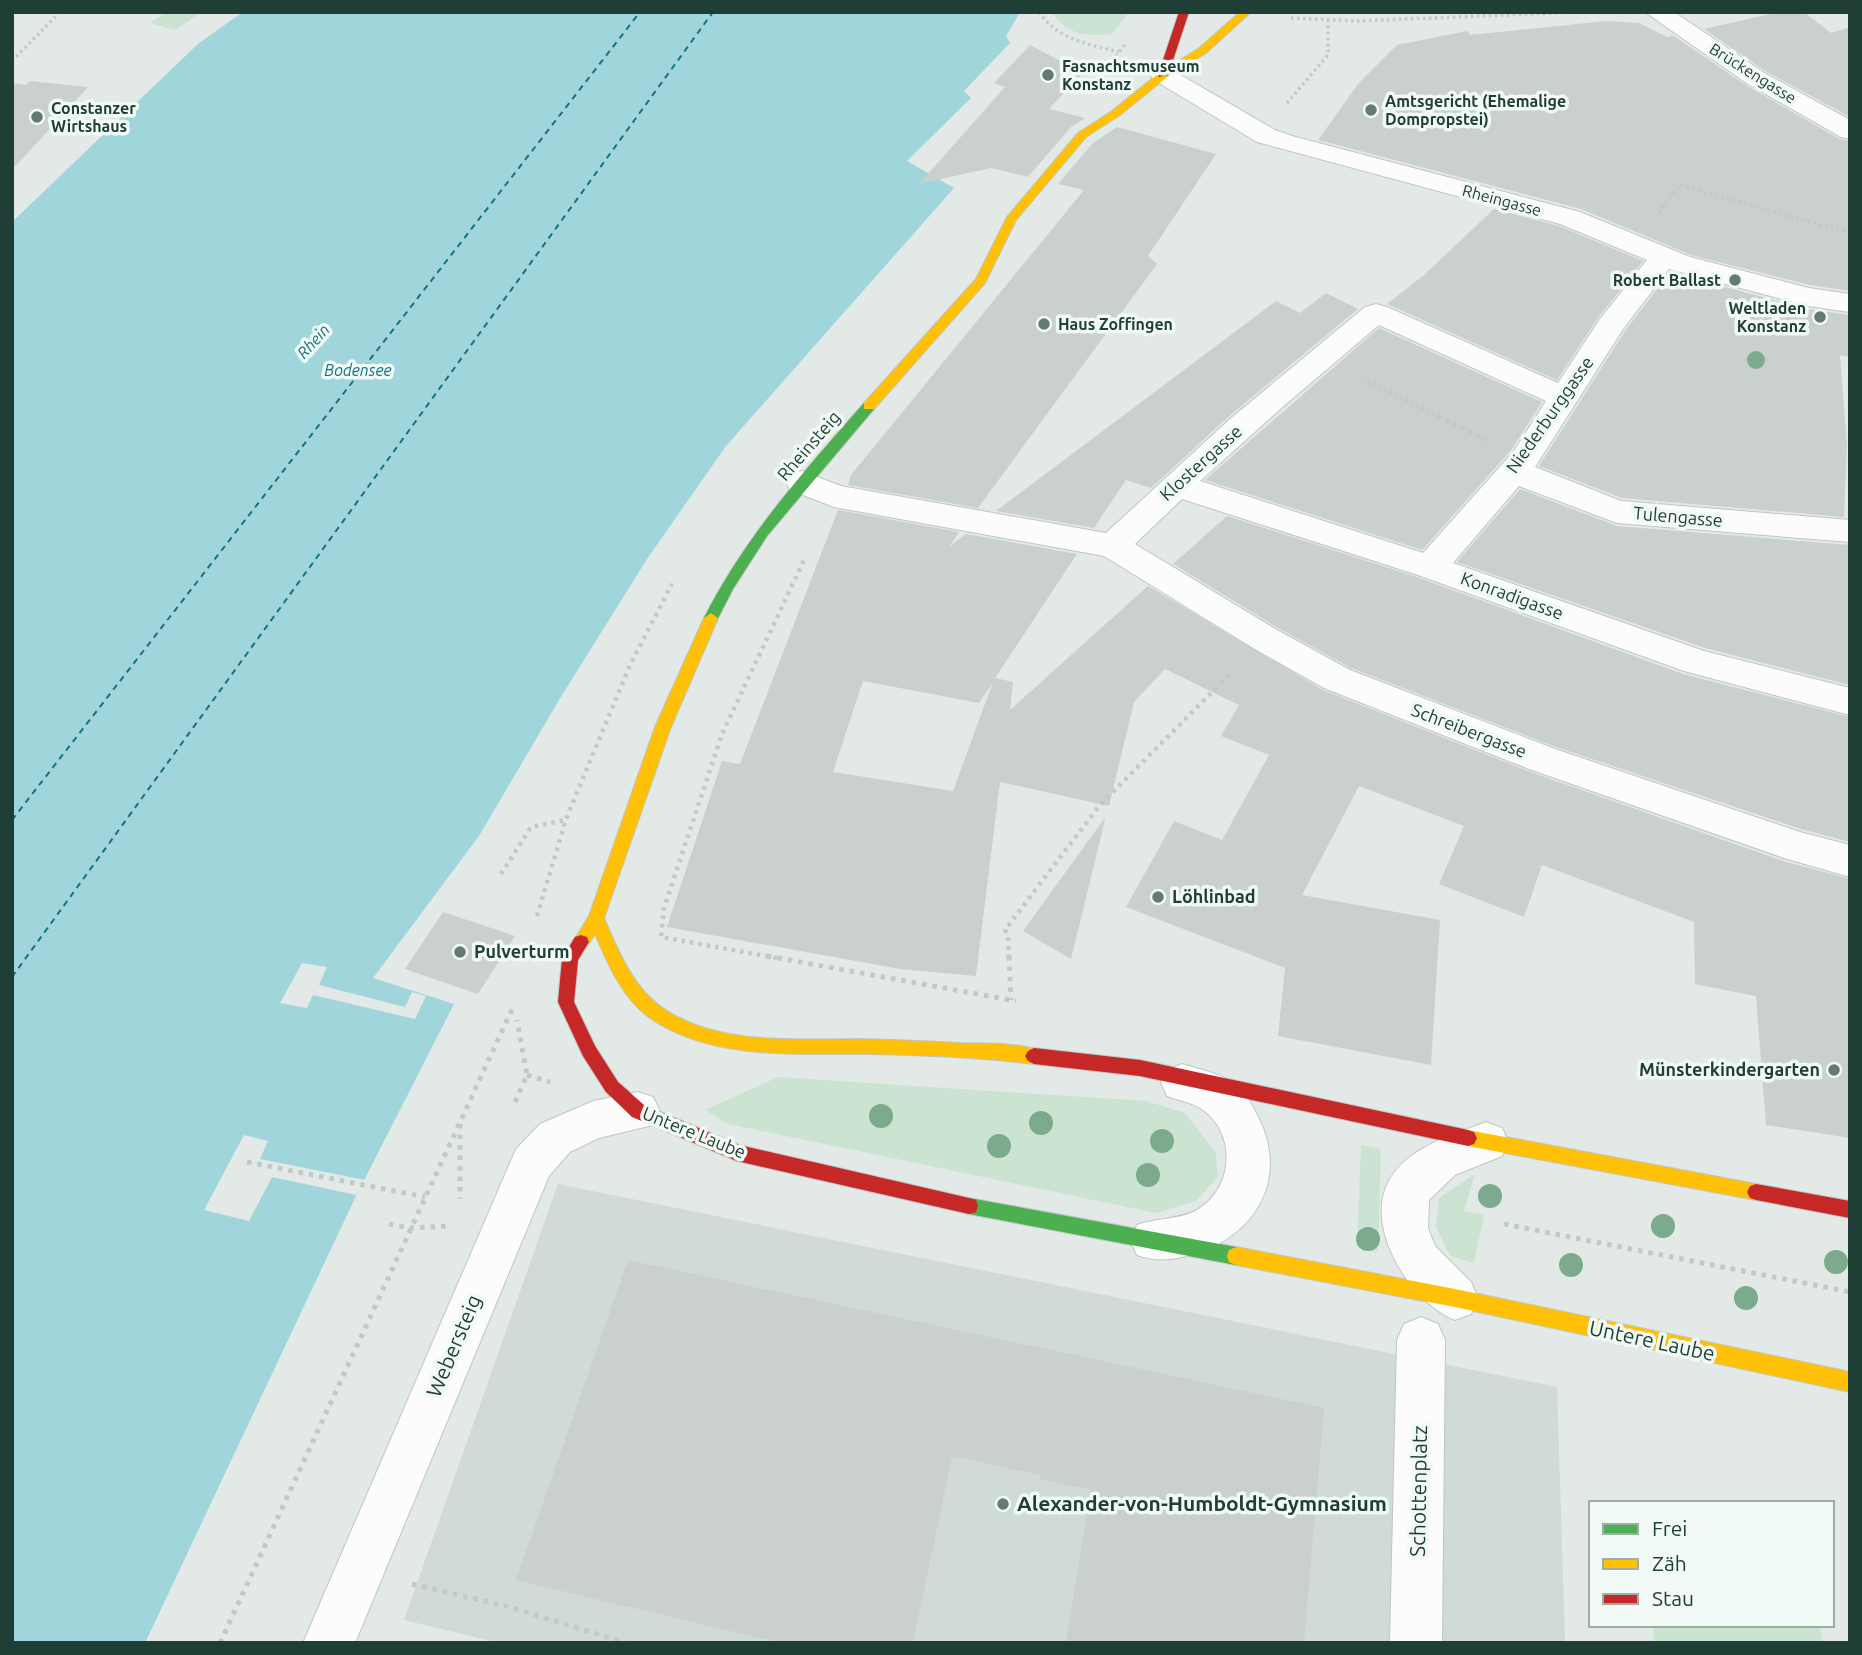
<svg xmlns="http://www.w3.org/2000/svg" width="1862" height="1655" font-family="Ubuntu,sans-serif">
<rect width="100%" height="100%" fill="#e3e9e6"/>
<!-- built -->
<path fill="#d0dbd6" d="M558,1184L1557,1387L1565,1643H499L404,1620Z"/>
<!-- green -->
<path fill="#cbe4d1" d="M166,12H202L175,30L150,23Z
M1052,12H1129L1112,34C1086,37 1067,35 1052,12Z
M778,1077L1146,1101L1185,1113L1216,1153L1218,1177L1196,1201L1156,1213L728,1124L705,1110Z
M1361,1145L1381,1149L1378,1252L1357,1247Z
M1475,1174L1464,1211L1484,1215L1474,1263L1450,1256L1436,1227L1439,1198Z
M1653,1625H1820L1822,1643H1654Z"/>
<!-- water -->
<path fill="#a0d5db" d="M243,12H1020L1006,36L1010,43L964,91L971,98L907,161L954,188L726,446L647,559L559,700L479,836L373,978L454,1004L356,1196L145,1643H12V222L199,43Z"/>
<!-- pier -->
<path fill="#e3e9e6" d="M302,963L327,967L319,985L405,1007L412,992L426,996L415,1019L313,995L307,1008L280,1003Z
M244,1135L268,1141L260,1159L365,1180L356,1195L272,1177L249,1221L204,1210Z"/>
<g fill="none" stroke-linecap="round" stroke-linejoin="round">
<!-- ferry -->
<path stroke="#15727f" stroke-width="2" stroke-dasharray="6 5" stroke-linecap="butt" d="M12,820L640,12
M12,977L713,12"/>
</g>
<!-- building -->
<path fill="#cad0cd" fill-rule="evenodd" d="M1779,12H1804L1831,33L1850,27V117L1767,72L1704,29Z
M1607,21L1639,23L1667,37L1674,36L1747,86L1840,139L1850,141V291L1810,285L1691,255L1581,209L1318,140L1358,84L1397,45L1467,31L1470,35Z
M1030,45L1083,73L1049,109L1085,118L1071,127L1028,177L991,168L919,184L1005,87L994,83Z
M30,81L88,87L12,170V83L26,85Z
M1117,127L1216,154L1148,256L1157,264L978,508L848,485L851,475L1084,190L1058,184L1093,143Z
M1494,209L1559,226L1643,261L1598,318L1557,380L1387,304L1424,275Z
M1670,272L1807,309L1850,315V357L1840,355L1847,446L1844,517L1622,498L1539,466L1625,331Z
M1326,293L1358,309L1228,417L1151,488L1126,480L1094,528L996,511L1276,301L1300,313Z
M1379,328L1542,402L1512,449L1422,550L1205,480Z
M1520,489L1617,526L1850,545V685L1705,648L1457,562Z
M838,510L959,532L949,547L966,534L1077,554L995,678L1013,682L1010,710L1148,586L1323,690L1528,771L1783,861L1850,879V1138L1766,1125L1756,996L1695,984L1694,922L1542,865L1524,917L1439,884L1464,826L1359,786L1302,895L1440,920L1431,1065L1278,1036L1285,968L1126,907L1174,821L1222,840L1269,755L1221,736L1239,705L1165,669L1134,702L1109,806L1000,782L976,976L900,969L667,927L722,761L740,764ZM863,681L979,703L993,682L953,791L833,772Z
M1227,516L1417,577L1683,674L1850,717V842L1801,829L1556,747L1351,668L1278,628L1173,564Z
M1104,819L1105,820L1071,959L1023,931Z
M443,912L515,936L478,994L405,969Z
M628,1260L1324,1408L1304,1643H1066L1091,1490L1040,1479V1475L952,1456L913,1643H781L516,1580Z"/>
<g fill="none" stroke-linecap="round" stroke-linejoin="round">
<!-- street casing -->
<g stroke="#c0c6c3" stroke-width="2">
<path id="street" d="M1645,12H1674L1766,74L1850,120V139L1841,137L1748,84Z
M1163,67L1172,70L1275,130L1292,136L1580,212L1690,257L1809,288L1850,294V312L1808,306L1669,269L1623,329L1535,467L1621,501L1850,520V542L1617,523L1519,486L1453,563L1704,651L1850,688V715L1684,671L1418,575L1182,499L1135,544L1277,630L1350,670L1555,749L1800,832L1850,845V877L1784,858L1529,769L1324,688L1253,648L1104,556L834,507L790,490L786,482L790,474L802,471L841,486L1106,533L1230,419L1365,307L1376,304L1387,307L1558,383L1600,319L1647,260L1560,224L1257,142L1154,80L1150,75L1154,70ZM1379,325L1546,401L1514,451L1423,553L1200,481L1286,404Z
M1182,1064C1198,1069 1218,1073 1232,1082C1245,1090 1254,1108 1260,1121C1288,1181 1254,1236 1194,1254C1174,1260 1156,1262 1137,1255L1130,1240L1137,1225C1155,1218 1178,1220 1195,1211C1233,1191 1238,1135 1203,1110C1194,1103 1178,1100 1167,1096L1161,1083L1167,1070Z
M638,1092L653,1097L660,1111L653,1125L599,1138L570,1152L549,1176L355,1643H303L516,1149L540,1124L593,1101Z
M1486,1122L1502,1128L1508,1142L1502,1156L1455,1175L1429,1200L1428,1228L1435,1246L1471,1282L1478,1298L1471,1314L1455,1320C1410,1302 1362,1226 1390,1179C1410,1146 1453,1135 1486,1122Z
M1421,1317L1438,1324L1445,1340L1442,1643H1390L1397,1340L1404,1324Z"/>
</g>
<!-- fast casing -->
<g stroke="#bfc7c3" stroke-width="2">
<path id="fast" d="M869,402L875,406L874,409L767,536L733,589L716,622H706L704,618C745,537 804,471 864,403Z
M969,1198L1236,1247L1243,1250L1245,1256L1243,1262L1236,1265L969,1214L962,1212L960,1206L962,1200Z"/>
</g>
<!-- slow casing -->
<g stroke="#bfc7c3" stroke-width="2">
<path id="slow" d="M1240,12H1251L1206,53L1167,77L1120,115L1086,137L1016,220L985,283L874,409H864V403L976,279L1007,217L1078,133L1112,111L1159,73L1198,49Z
M711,613L718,618L671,727L604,918C618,950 632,986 661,1007C716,1046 795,1039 859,1039C893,1040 927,1041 960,1043C986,1044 1016,1042 1040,1051L1043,1056L1040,1061L1034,1064C979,1057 924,1055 868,1054C796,1053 713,1061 650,1018C622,998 608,964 595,934C589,943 587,951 575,947L573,942L589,916L655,727L704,618Z
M1468,1130L1756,1184L1762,1186L1765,1192L1762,1198L1756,1200L1468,1146L1462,1144L1459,1138L1462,1132Z
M1236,1247L1455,1289L1850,1372V1392L1455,1307L1236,1265L1229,1262L1227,1256L1229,1250Z"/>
</g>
<!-- jam casing -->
<g stroke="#bfc7c3" stroke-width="2">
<path id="jam" d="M1179,12H1189L1168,75L1159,77L1158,75Z
M581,935L587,937L589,942L578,960L574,1002L595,1046L618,1082L644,1105L739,1145L969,1198L976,1200L978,1206L976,1212L969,1214L737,1161L632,1117L606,1092L583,1056L558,1002L562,959L575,937Z
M1034,1048L1140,1060L1468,1130L1474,1132L1477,1138L1474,1144L1468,1146L1140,1076L1034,1064L1028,1061L1025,1056L1028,1051Z
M1756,1184L1850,1201V1218L1756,1200L1750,1198L1747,1192L1750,1186Z"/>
</g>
<!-- path-far2 -->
<path stroke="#c0cac6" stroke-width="3.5" stroke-dasharray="2.5 3.5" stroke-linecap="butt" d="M1039,12C1058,40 1088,44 1119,52
M1291,18L1359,21L1578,12
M12,61L60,12
M1112,61L1126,43
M1287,103L1328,55V21
M1659,213L1679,185L1850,233
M1362,379L1442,418"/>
<!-- path-far1 -->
<path stroke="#c0cac6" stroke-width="4.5" stroke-dasharray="3.5 5" stroke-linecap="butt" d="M1438,416L1486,440
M501,874L531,827L565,820
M537,916L566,819L630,665L672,584
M777,958L661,937L664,908L722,734L805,558
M1009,958L1008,935L1005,930L1099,806L1232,672"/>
<!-- path -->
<path stroke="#c0cac6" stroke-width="5" stroke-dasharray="4.5 6" stroke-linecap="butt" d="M767,956L1016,1001
M1009,956L1011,1000
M527,1075L550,1082
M515,1102L527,1075L517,1020
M460,1124V1199
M247,1162L425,1197
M389,1224L410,1228L450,1226
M1504,1224L1850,1292
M412,1584L510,1607L626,1643
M220,1643L514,1005"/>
<!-- street -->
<use href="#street" fill="#fbfcfb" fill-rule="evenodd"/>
<!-- fast -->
<use href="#fast" fill="#4caf50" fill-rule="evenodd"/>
<!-- slow -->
<use href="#slow" fill="#ffc107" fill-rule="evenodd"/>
<!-- jam -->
<use href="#jam" fill="#c62828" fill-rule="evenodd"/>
</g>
<!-- trees -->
<g fill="#7bab8c">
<circle cx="1756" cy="360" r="9"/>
<circle cx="881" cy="1116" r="12"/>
<circle cx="1041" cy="1123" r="12"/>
<circle cx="1162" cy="1141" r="12"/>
<circle cx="999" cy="1146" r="12"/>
<circle cx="1148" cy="1175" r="12"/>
<circle cx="1490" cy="1196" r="12"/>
<circle cx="1663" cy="1226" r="12"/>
<circle cx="1368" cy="1239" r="12"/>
<circle cx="1836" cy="1262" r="12"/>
<circle cx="1571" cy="1265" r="12"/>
<circle cx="1746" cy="1298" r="12"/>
</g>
<!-- markers -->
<g fill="#647a73" stroke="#f1f9f4" stroke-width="2.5">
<circle cx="1048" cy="75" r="7"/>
<circle cx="1371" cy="110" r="7"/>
<circle cx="37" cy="117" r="7"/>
<circle cx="1735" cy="280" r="7"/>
<circle cx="1820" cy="317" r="7"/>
<circle cx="1044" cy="324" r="7"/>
<circle cx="1158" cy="897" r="7"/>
<circle cx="460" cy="952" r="7"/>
<circle cx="1834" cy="1070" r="7"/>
<circle cx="1003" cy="1504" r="7"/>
</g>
<g text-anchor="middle" stroke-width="7" stroke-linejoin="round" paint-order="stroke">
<!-- far-poi labels -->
<g font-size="16" font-weight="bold" fill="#1f3e35" stroke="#f1f9f4" text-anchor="start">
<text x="1062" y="72">Fasnachtsmuseum<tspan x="1062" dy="18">Konstanz</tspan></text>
<text x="1385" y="107">Amtsgericht (Ehemalige<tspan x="1385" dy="18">Dompropstei)</tspan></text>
<text x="51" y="114">Constanzer<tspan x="51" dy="18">Wirtshaus</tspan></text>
<text x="1721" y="286" text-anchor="end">Robert Ballast</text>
<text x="1806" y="314" text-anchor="end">Weltladen<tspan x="1806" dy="18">Konstanz</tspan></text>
<text x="1058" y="330">Haus Zoffingen</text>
</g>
<!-- far-street labels -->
<g font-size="16" fill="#1f3e35" stroke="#f1f9f4">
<text transform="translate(1753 73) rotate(32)" y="6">Brückengasse</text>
<text transform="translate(1502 200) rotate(15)" y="6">Rheingasse</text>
</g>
<!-- far-water labels -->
<g font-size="16" font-style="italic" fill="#15727f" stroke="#f1f9f4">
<text transform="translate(313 341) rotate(-48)" y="6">Rhein</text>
<text x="358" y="376">Bodensee</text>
</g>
<!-- street labels -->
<g font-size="18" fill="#1f3e35" stroke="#f1f9f4">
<text transform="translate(1550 415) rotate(-55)" y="6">Niederburggasse</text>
<text transform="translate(809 446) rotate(-49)" y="6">Rheinsteig</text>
<text transform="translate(1201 463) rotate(-42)" y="6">Klostergasse</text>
<text transform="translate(1678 517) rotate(5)" y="6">Tulengasse</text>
<text transform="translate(1512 596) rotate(20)" y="6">Konradigasse</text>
<text transform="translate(1469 731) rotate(21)" y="6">Schreibergasse</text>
<text transform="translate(694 1133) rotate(22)" y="6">Untere Laube</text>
</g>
<!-- poi labels -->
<g font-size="18" font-weight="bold" fill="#1f3e35" stroke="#f1f9f4" text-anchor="start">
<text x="1172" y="903">Löhlinbad</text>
<text x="474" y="958">Pulverturm</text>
<text x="1820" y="1076" text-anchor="end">Münsterkindergarten</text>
</g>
<!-- near-street labels -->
<g font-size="21" fill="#1f3e35" stroke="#f1f9f4">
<text transform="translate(1652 1341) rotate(12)" y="7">Untere Laube</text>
<text transform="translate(454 1346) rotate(-67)" y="7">Webersteig</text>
<text transform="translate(1419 1491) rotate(-89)" y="7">Schottenplatz</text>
</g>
<!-- near-poi labels -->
<g font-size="21" font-weight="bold" fill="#1f3e35" stroke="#f1f9f4" text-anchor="start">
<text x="1017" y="1511">Alexander-von-Humboldt-Gymnasium</text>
</g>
</g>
<!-- border -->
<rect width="1862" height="1655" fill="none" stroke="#1f3e35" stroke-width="28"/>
<!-- legend -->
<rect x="1589" y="1501" width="245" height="126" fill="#f1f9f4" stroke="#9daea8" stroke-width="2"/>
<rect x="1603" y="1524" width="35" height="10" fill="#4caf50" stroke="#9daea8" stroke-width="2"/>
<text x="1652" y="1536" font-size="21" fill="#1f3e35">Frei</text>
<rect x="1603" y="1559" width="35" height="10" fill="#ffc107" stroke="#9daea8" stroke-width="2"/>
<text x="1652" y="1571" font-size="21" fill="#1f3e35">Zäh</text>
<rect x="1603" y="1594" width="35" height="10" fill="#c62828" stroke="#9daea8" stroke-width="2"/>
<text x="1652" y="1606" font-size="21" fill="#1f3e35">Stau</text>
</svg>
